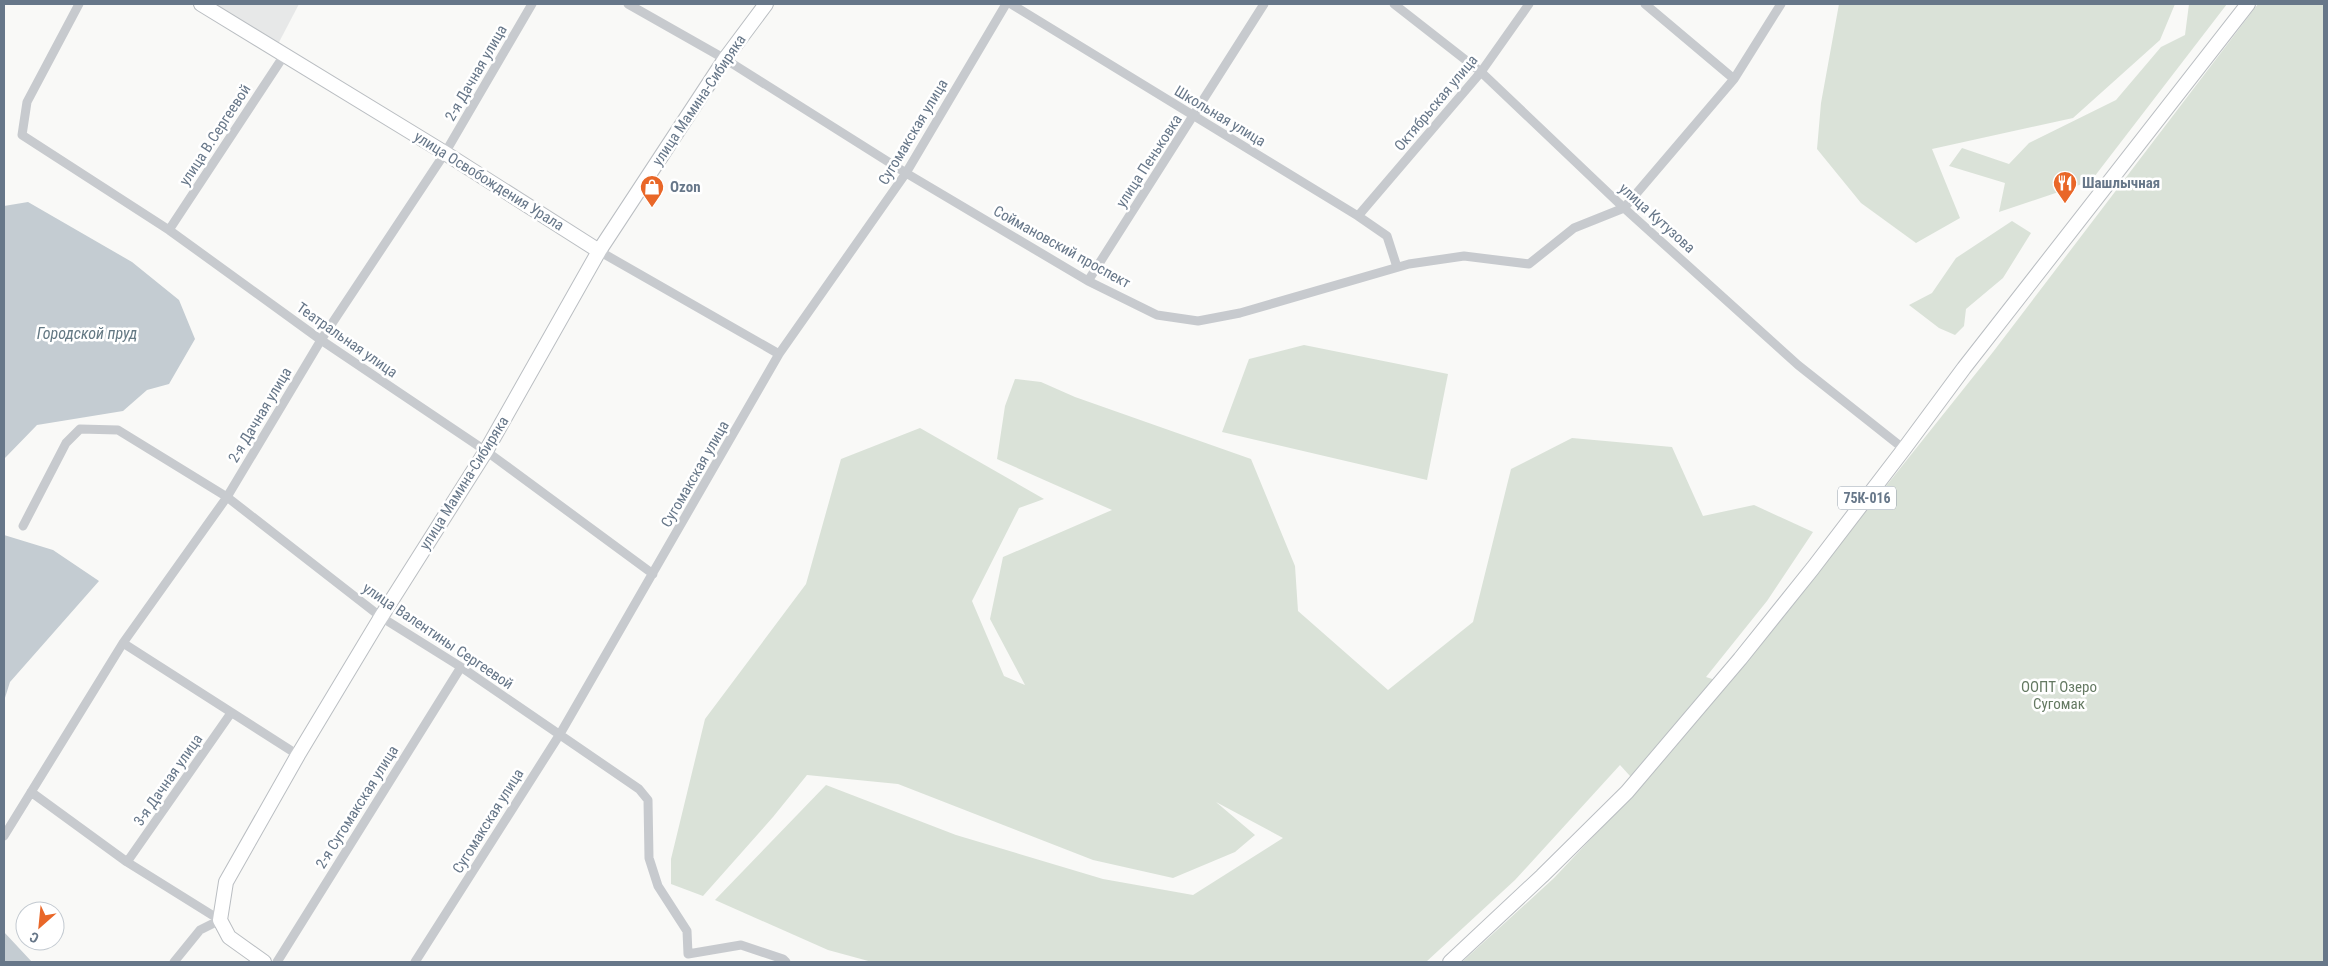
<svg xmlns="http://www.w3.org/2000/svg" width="2328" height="966" font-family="'Roboto Condensed',sans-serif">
<rect width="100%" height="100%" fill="#f9f9f7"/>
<!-- built -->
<path fill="#e7e8e8" d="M210,4H299L277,46Z"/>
<!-- green -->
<path fill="#dae2d8" d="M1839,4H2175L2160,40L2073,118L1932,149L1960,218L1916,243L1861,203L1817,149L1821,103Z
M2189,4H2227L2091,181L1999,212L2005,183L1949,166L1962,148L2009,164L2029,143L2116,100L2161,47L2185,35Z
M2258,4H2324V962H1462L1554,878L1634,793L1640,787L1620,765L1515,880L1426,962H872L828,950L715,900L826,785L956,835L1103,879L1193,895L1283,838L1216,802L1255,835L1235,852L1173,878L1093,860L898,784L807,775L773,817L703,896L671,884V859L705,719L806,584L841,459L920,428L1044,499L1019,508L972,601L1004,676L1025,685L990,619L1003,557L1112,510L997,459L1005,406L1015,379L1041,382L1075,397L1251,459L1295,566L1298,611L1388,690L1473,622L1511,469L1572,438L1672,447L1703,516L1754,505L1813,532L1767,601L1706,677L1728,684L1993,352Z
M2012,221L2031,233L2003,278L1966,309L1964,326L1955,335L1939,328L1909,305L1932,293L1956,258Z
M1304,345L1448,374L1427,480L1222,432L1249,359Z"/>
<!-- water -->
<path fill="#c4ccd2" d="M28,202L132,262L179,300L195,339L169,384L147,390L123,411L37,425L4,459V206Z
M4,535L53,550L99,581L10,682L4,701Z
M4,932L32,962H4Z"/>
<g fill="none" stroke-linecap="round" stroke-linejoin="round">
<!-- primary casing -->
<g stroke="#babec2" stroke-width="16">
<path id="primary" d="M201,4L445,153L599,251
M264,962L229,937L220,920L226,882L298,755L381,617L486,451L599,251L725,59L766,4
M1450,962L1542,876L1627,792L1740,659L1813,568L1904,449L1964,368L2248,4"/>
</g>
<!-- minor -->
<path stroke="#c7cace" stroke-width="9" d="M79,4L27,102L22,135L169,230L321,340L486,451L653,574
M628,4L725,59L906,173L1088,281L1157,315L1198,321L1240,313L1409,264L1464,256L1529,264L1574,228L1624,208L1734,79L1781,4
M1011,4L1358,216L1387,236L1397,267
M1394,4L1481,72L1624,208L1798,365L1904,449
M1645,4L1734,79
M1358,216L1481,72L1529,4
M169,230L285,54
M599,251L779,354
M1088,281L1264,4
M23,526L66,443L80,429L118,430L227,497L381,617L461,667L639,789L648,800L649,858L658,886L687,931L688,954L741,945L783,959L786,962
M123,643L298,755
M31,792L127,862L220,920
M4,836L123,643L227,497L321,340L445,153L532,4
M127,862L231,713
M174,962L200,930L220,920
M277,962L461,667
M415,962L560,734L779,354L906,173L1006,4"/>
<!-- primary -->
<use href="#primary" stroke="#fff" stroke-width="14"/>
</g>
<!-- icons -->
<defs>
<g id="restaurant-pin" transform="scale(1.25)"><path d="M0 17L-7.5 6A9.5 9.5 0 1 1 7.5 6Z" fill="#e96728" stroke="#fff"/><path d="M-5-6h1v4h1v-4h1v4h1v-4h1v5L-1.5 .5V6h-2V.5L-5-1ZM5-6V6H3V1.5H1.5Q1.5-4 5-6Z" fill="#fff"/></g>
<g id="shop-pin" transform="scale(1.25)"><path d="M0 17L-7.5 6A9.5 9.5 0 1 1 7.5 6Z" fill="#e96728" stroke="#fff"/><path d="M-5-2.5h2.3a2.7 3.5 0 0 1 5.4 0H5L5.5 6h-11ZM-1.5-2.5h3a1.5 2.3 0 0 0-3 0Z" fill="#fff"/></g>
</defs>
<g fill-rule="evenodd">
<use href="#restaurant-pin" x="2065" y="183"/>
<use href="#shop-pin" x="652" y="187"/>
</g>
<g text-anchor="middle" stroke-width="5" stroke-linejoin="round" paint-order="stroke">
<!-- shield labels -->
<rect fill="#fff" stroke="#95a0ac" stroke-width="1" x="1838" y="486.5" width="58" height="23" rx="4"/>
<g font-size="14" font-weight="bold" fill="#677789">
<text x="1867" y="503">75К-016</text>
</g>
<!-- street labels -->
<g font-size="15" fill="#677789" stroke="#fff">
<text transform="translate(476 73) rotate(-60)" y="5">2-я Дачная улица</text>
<text transform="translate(699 100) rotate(-56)" y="5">улица Мамина-Сибиряка</text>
<text transform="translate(1436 103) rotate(-50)" y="5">Октябрьская улица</text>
<text transform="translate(1220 116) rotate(31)" y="5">Школьная улица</text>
<text transform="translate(913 132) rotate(-59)" y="5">Сугомакская улица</text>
<text transform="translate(215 135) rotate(-57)" y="5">улица В.Сергеевой</text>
<text transform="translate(1149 161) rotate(-57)" y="5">улица Пеньковка</text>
<text transform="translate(489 181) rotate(32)" y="5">улица Освобождения Урала</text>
<text transform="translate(1657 218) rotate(42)" y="5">улица Кутузова</text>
<text transform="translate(1062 247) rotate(29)" y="5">Соймановский проспект</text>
<text transform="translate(347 340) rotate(35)" y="5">Театральная улица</text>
<text transform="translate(260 415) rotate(-59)" y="5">2-я Дачная улица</text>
<text transform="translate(695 474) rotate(-60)" y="5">Сугомакская улица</text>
<text transform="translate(464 483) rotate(-58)" y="5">улица Мамина-Сибиряка</text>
<text transform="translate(438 636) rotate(34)" y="5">улица Валентины Сергеевой</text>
<text transform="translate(168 780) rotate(-55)" y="5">3-я Дачная улица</text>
<text transform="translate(357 807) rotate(-58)" y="5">2-я Сугомакская улица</text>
<text transform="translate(488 821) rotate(-58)" y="5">Сугомакская улица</text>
</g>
<!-- poi labels -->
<g font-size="15" font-weight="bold" fill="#677789" stroke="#fff" text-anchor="start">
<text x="2082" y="188">Шашлычная</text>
<text x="670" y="192">Ozon</text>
</g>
<!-- park labels -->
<g font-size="15" fill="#657a63" stroke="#fff">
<text x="2059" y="692">ООПТ Озеро<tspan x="2059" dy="17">Сугомак</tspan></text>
</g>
<!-- water labels -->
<g font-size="16" font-style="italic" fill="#637883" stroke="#fff">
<text x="87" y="339">Городской пруд</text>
</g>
</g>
<!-- border -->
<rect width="2328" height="966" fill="none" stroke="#677789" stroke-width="10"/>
<!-- north arrow -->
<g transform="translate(40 926) rotate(207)"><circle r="24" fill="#ffffff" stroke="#c2c9d0"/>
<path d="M0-4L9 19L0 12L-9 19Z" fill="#e96728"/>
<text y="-8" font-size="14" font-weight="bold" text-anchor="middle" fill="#677789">С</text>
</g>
</svg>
